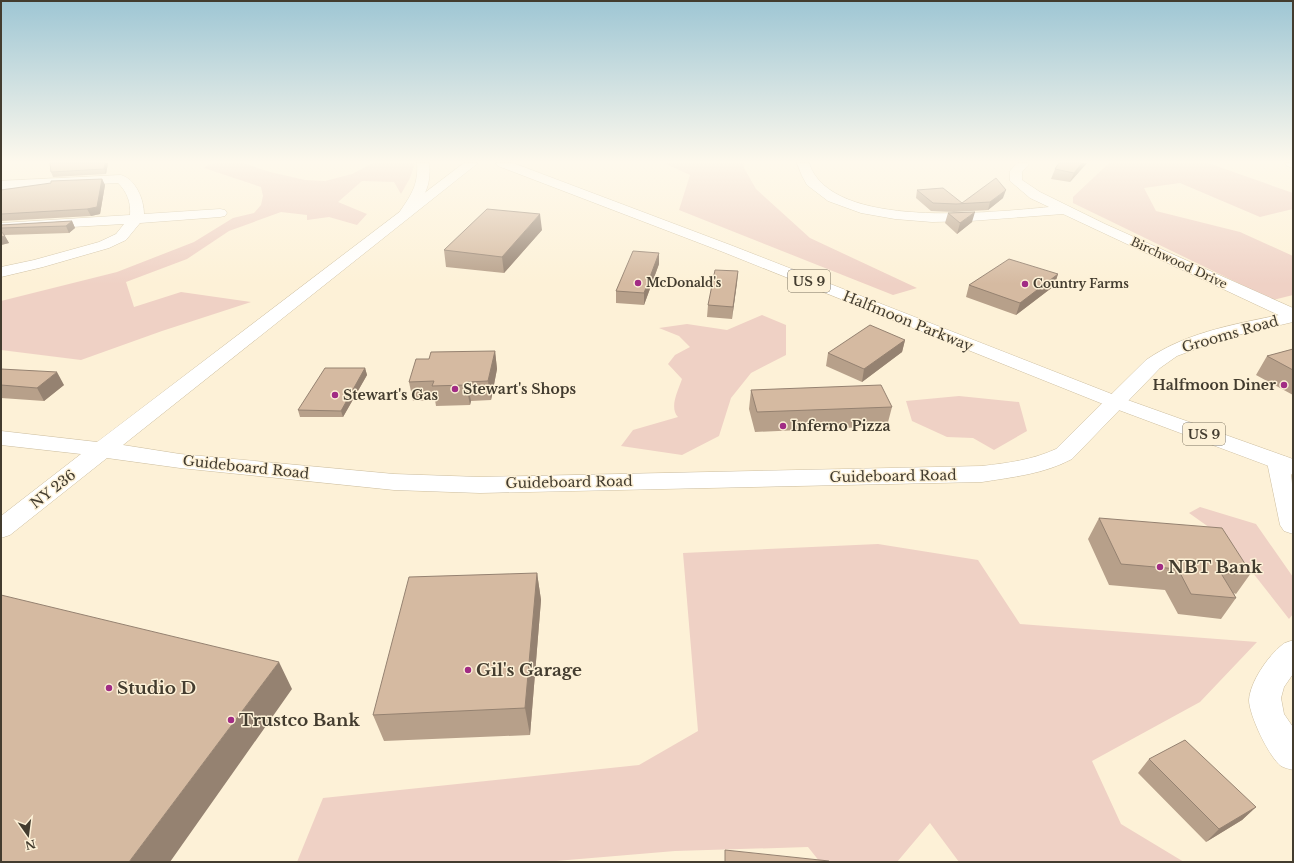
<svg xmlns="http://www.w3.org/2000/svg" width="1294" height="863" font-family="'Libre Baskerville',serif">
<rect width="100%" height="100%" fill="#fdf1d7"/>
<!-- green -->
<path fill="#efd1c5" d="M216,163H243L270,172L305,180L325,181L352,174L373,163H415L410,178L401,194L394,182L362,181L338,202L367,214L357,225L329,217L307,220V215L281,212L229,231L187,259L126,282L134,307L181,292L251,302L162,331L81,360L1,350V301L117,272L194,242L233,218L254,213L261,205L263,196L261,187L204,168L210,164Z
M664,163H744V168L756,189L810,238L917,288L893,295L679,210L690,175Z
M1109,163H1208L1293,193V209L1260,217L1180,183L1144,188L1156,211L1240,232L1293,256V295L1273,300L1073,203V197Z
M762,315L786,325V355L751,373L731,398L719,436L682,455L621,446L633,430L678,417C669,407 678,391 682,379L668,364L675,355L690,347L679,336L659,328L687,324L727,330Z
M959,396L1019,402L1027,431L994,450L973,438L947,437L912,421L906,401Z
M1200,507L1256,524L1293,577V614L1289,619L1227,540L1189,513Z
M878,544L978,560L1020,624L1257,642L1200,702L1092,761L1121,824L1184,862H959L930,823L897,862H820L808,847L675,851L544,862H297L323,798L639,765L698,731L683,553Z"/>
<g fill="none" stroke-linecap="round" stroke-linejoin="round">
<!-- street casing -->
<g stroke="#ccbd9e" stroke-width="1">
<path id="street" d="M797,163H809C831,231 993,212 1049,207L1030,198L1010,181V171L1017,163H1030L1022,172V180L1040,192L1105,224L1293,308V320L1287,319L1063,214L970,221L932,222L895,219L861,213L828,201L807,185L802,176Z
M1285,163H1293V168L1287,166Z
M121,175C136,179 144,200 144,214L220,209L225,210L227,213L225,216L220,217L140,223L126,240L109,248L43,267L1,277V267L34,260L99,242L116,234L124,224L1,231V223L130,215C131,202 127,192 118,183L1,189V181Z
M1279,455L1287,457C1294,473 1293,514 1293,534L1284,531L1280,525L1267,462L1271,457Z
M1293,640V674L1284,687L1281,698L1284,714L1293,727V770C1290,769 1284,768 1281,766C1269,757 1249,715 1249,700C1250,682 1268,656 1282,645C1285,642 1289,642 1293,640Z"/>
</g>
<!-- secondary casing -->
<g stroke="#ccbd9e" stroke-width="1">
<path id="secondary" d="M464,163H478L123,445L180,454L394,474L480,477L982,466C1008,463 1032,460 1056,449L1146,360C1189,330 1243,323 1293,312V322L1225,338L1177,356L1160,368L1072,459C1044,474 1013,477 982,482L480,493L394,490L180,468L107,458L10,535L1,538V516L81,454L1,445V431L97,442Z"/>
</g>
<!-- primary casing -->
<g stroke="#ccbd9e" stroke-width="1">
<path id="primary" d="M417,163H429C432,187 423,198 410,217L405,218L400,217L398,214C410,197 419,185 417,163Z
M496,163H513L733,246L1122,398L1293,459V475L1108,406L723,252L498,166Z"/>
</g>
<!-- street -->
<use href="#street" fill="#fff" fill-rule="evenodd"/>
<!-- secondary -->
<use href="#secondary" fill="#fff" fill-rule="evenodd"/>
<!-- primary -->
<use href="#primary" fill="#fff" fill-rule="evenodd"/>
</g>
<!-- wall -->
<path fill="#b7a08a" d="M108,163L106,174L53,177L51,172Z
M1059,163H1087L1070,182L1051,179L1055,169Z
M102,179L105,185L100,214L91,216L1,221V190Z
M917,190L962,203L1003,198L988,210L954,212L931,211L916,198Z
M948,213L972,222L957,234L945,223Z
M72,221L75,228L69,233L4,235L9,243L1,245V225Z
M542,230L504,273L446,267L444,250Z
M659,253V264L644,305L616,303V291Z
M738,271L732,319L707,317L708,305Z
M1058,274L1054,286L1016,315L966,297L969,285Z
M905,340L902,352L862,382L826,366L828,353Z
M1293,349V395L1256,375L1267,356Z
M495,351L497,369L491,400L471,401L470,405L436,406L435,400L413,401L409,382L429,359Z
M365,368L367,375L343,417H300L298,410Z
M1,369L64,385L44,401L1,398Z
M751,390L892,407L887,426L755,432L749,409Z
M1099,518L1251,573L1236,594L1234,593L1236,598L1221,619L1178,614L1165,590L1109,585L1088,539Z
M537,573L541,600L530,735L384,741L373,715Z
M1149,759L1256,807L1242,820L1206,842L1138,773Z"/>
<!-- shaded-wall -->
<path fill="#958271" d="M105,163H108L106,174L104,169Z
M1082,163H1087L1070,182L1074,173Z
M102,179L105,185L100,214L91,216L87,209Z
M1006,190L1003,198L988,210L990,202Z
M975,212L972,222L957,234L960,223Z
M540,214L542,230L504,273L502,257Z
M72,221L75,228L69,233L66,226Z
M5,236L9,243L1,245V237Z
M659,253V264L644,305V293Z
M738,271L737,283L732,319L733,307Z
M1058,274L1054,286L1016,315L1020,303Z
M905,340L902,352L862,382L864,369Z
M495,351L497,369L491,400L488,381Z
M365,368L367,375L343,417L341,411Z
M57,372L64,385L44,401L37,388Z
M467,382L471,401L470,405L466,385Z
M537,573L541,600L530,735L525,708Z
M279,662L292,689L170,862H129Z
M1256,807L1242,820L1206,842L1219,829Z"/>
<!-- building -->
<path fill="#d5baa1" stroke="#958271" d="M50,163H105L104,169L51,172Z
M1059,163H1082L1074,173L1055,169Z
M996,178L1006,190L990,202L956,204L933,203L917,190L943,188L962,203Z
M102,179L97,207L87,209L1,214V190L51,183V181Z
M487,209L540,214L502,257L444,250Z
M975,212L960,223L948,213Z
M72,221L66,226L1,228V225Z
M1,231L5,236L1,237Z
M633,251L659,253L644,293L616,291Z
M1009,259L1058,274L1020,303L969,285Z
M715,270L738,271L733,307L708,305Z
M870,325L905,340L864,369L828,353Z
M1293,349V370L1267,356Z
M495,351L488,381L467,382L466,385L432,386L434,381L409,382L416,359H429L431,352Z
M325,368H365L341,411L298,410Z
M1,369L57,372L37,388L1,385Z
M881,385L892,407L757,412L751,390Z
M1099,518L1222,528L1251,573L1219,570L1236,598L1191,594L1178,569L1121,564Z
M537,573L525,708L373,715L409,577Z
M1,595L279,662L129,862H1Z
M1185,740L1256,807L1219,829L1149,759Z
M725,850L829,861V862H725Z"/>
<!-- sky -->
<linearGradient id="sky" x2="0" y2="1"><stop stop-color="#9ec6d4"/><stop offset="0.57" stop-color="#fef9ed"/><stop offset="1" stop-color="#fef9ed" stop-opacity="0"/></linearGradient>
<rect width="1294" height="284" fill="url(#sky)"/>
<!-- markers -->
<g fill="#a12c85" stroke="#fdf1d7" stroke-width="1.5">
<circle cx="638" cy="283" r="4"/>
<circle cx="1025" cy="284" r="4"/>
<circle cx="1284" cy="385" r="4"/>
<circle cx="455" cy="389" r="4"/>
<circle cx="335" cy="395" r="4"/>
<circle cx="783" cy="426" r="4"/>
<circle cx="1160" cy="567" r="4"/>
<circle cx="468" cy="670" r="4"/>
<circle cx="109" cy="688" r="4"/>
<circle cx="231" cy="720" r="4"/>
</g>
<g text-anchor="middle" stroke-width="3" stroke-linejoin="round" paint-order="stroke">
<!-- far-street labels -->
<g font-size="12" fill="#433c2f" stroke="#fdf1d7">
<text transform="translate(1179 263) rotate(25)" y="4">Birchwood Drive</text>
</g>
<!-- far-poi labels -->
<g font-size="12" font-weight="bold" fill="#433c2f" stroke="#fdf1d7" text-anchor="start">
<text x="646" y="287">McDonald's</text>
<text x="1033" y="288">Country Farms</text>
</g>
<!-- shield labels -->
<g fill="#fdf1d7" stroke="#7b7261" stroke-width="1">
<rect x="788" y="270" width="42" height="22" rx="3"/>
<rect x="1183" y="423" width="42" height="22" rx="3"/>
</g>
<g font-size="13" font-weight="bold" fill="#433c2f">
<text x="809" y="286">US 9</text>
<text x="1204" y="439">US 9</text>
</g>
<!-- street labels -->
<g font-size="14" fill="#433c2f" stroke="#fdf1d7">
<text transform="translate(908 321) rotate(22)" y="5">Halfmoon Parkway</text>
<text transform="translate(1230 334) rotate(-16)" y="5">Grooms Road</text>
<text transform="translate(246 467) rotate(6)" y="5">Guideboard Road</text>
<text transform="translate(893 476) rotate(-1)" y="5">Guideboard Road</text>
<text transform="translate(569 482) rotate(-1)" y="5">Guideboard Road</text>
<text transform="translate(53 489) rotate(-38)" y="5">NY 236</text>
</g>
<!-- poi labels -->
<g font-size="14" font-weight="bold" fill="#433c2f" stroke="#fdf1d7" text-anchor="start">
<text x="1276" y="390" text-anchor="end">Halfmoon Diner</text>
<text x="463" y="394">Stewart's Shops</text>
<text x="343" y="400">Stewart's Gas</text>
<text x="791" y="431">Inferno Pizza</text>
</g>
<!-- near-poi labels -->
<g font-size="17" font-weight="bold" fill="#433c2f" stroke="#fdf1d7" text-anchor="start">
<text x="1168" y="573">NBT Bank</text>
<text x="476" y="676">Gil's Garage</text>
<text x="117" y="694">Studio D</text>
<text x="239" y="726">Trustco Bank</text>
</g>
</g>
<!-- border -->
<rect width="1294" height="863" fill="none" stroke="#433c2f" stroke-width="4"/>
<!-- north arrow -->
<g transform="translate(28 835) rotate(166)" stroke="#fdf1d7" stroke-width="3" paint-order="stroke">
<path d="M0-3L7 15L0 10L-7 15Z" fill="#433c2f"/>
<text y="-6" font-size="11" font-weight="bold" text-anchor="middle" fill="#433c2f">N</text>
</g>
</svg>
